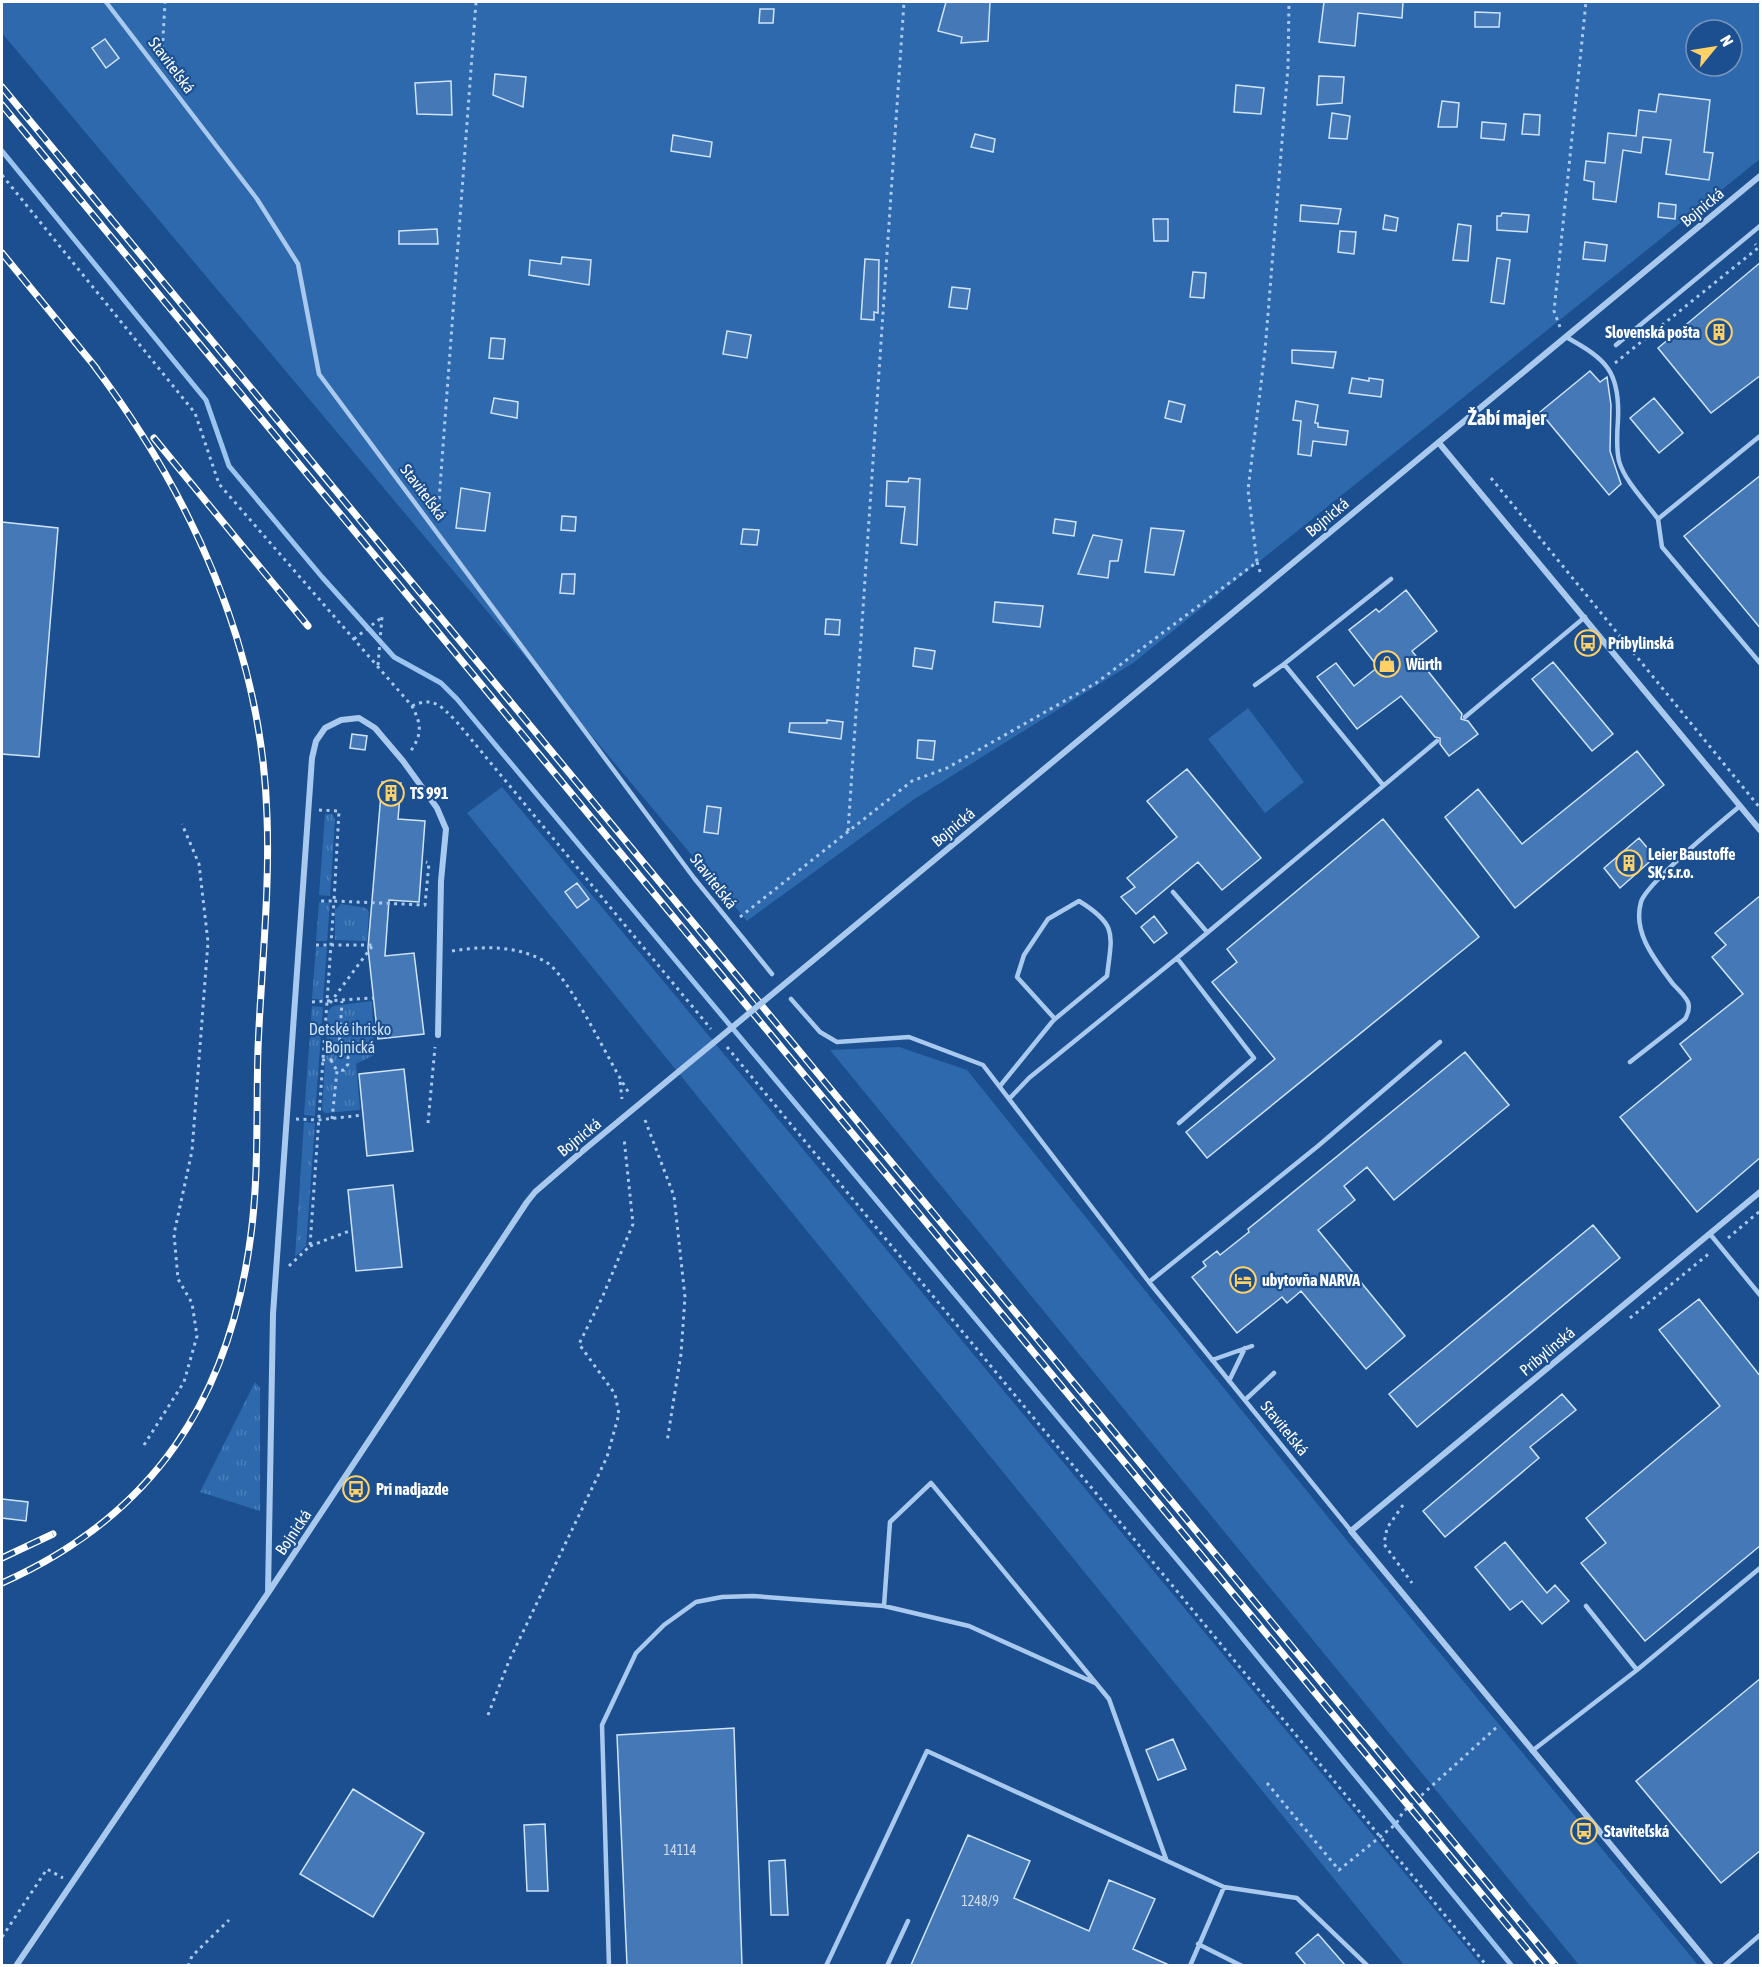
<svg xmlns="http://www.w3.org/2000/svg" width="1762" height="1967" font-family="'Asap Condensed',sans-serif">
<defs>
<pattern id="grass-tufts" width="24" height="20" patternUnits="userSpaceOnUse" patternTransform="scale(1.5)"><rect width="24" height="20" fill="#2e69ad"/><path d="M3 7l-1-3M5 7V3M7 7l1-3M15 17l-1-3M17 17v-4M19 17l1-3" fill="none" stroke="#4d80b9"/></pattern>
</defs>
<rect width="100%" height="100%" fill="#1b4f8f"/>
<!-- grass -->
<path fill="url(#grass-tufts)" d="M325,814H332L335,819L330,896L319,895Z
M319,902L330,903L327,941H316Z
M341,904L366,908L369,912L367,941L335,940V910Z
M316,947H327L323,1000L312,999Z
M372,1001L374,1055L356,1064L360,1110L325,1113L322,1110L328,1011L333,1006Z
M312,1006L323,1007L315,1116L304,1115Z
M304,1122L315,1123L306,1246L295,1257Z
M255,1382L260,1388V1511L200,1492Z"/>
<!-- garden -->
<path fill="#2e69ad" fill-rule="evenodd" d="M2,2H1760V159L1133,663L913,800L747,921L2,33ZM1696,30H1732V66H1696Z
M1248,708L1304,782L1265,813L1208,739Z
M502,787L1481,1965H1404L467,813Z
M899,1047L967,1070L1344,1537L1698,1965H1579L830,1050Z"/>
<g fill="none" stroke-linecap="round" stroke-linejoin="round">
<!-- stream -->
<path stroke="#9cc4f0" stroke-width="5" d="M2,151L206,400L229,466L322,577L394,657L441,683L457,699L1226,1618L1512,1966"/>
</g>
<!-- building -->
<path fill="#4478b7" stroke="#cfe3fa" stroke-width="1.5" d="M946,2H990L988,41L961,43L962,37L938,31Z
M1324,2H1403L1402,18L1358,13L1355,46L1319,42Z
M760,9H774L773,23H759Z
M1475,12L1500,13L1499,27H1475Z
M105,39L119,58L106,68L92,48Z
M495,74L526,77L523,107L493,95Z
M1319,76L1344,77L1342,103L1317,105Z
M451,81L452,115L417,114L415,83Z
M1236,85L1264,88L1261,114L1234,112Z
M1659,94L1710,100L1704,152L1713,153L1709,180L1666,174L1671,140L1643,137L1641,153L1623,150L1616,202L1593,199L1594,182L1584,180L1586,161L1605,163L1608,133L1636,136L1639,110L1656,112Z
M1442,101L1459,103L1457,127H1438Z
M1332,113L1350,116L1347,139L1329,138Z
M1524,114L1540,115L1539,135L1522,134Z
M1482,122L1506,124L1504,140L1481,138Z
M975,134L995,139L993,152L971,147Z
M673,135L712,142L710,157L671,151Z
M1659,203L1676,205L1675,219L1658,217Z
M1301,205L1341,209L1338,224L1300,221Z
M1502,213L1529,215L1527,232L1497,230V216H1501Z
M1385,215L1398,218L1396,231L1383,229Z
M1153,219H1168V241H1154Z
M1458,224L1471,226L1468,261L1453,260Z
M437,229L438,244H399V231Z
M1340,231L1356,232L1354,254L1338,252Z
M1585,242L1607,245L1605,261L1583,259Z
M562,257L591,260L589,285L529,275L530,260L561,264Z
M1497,258L1510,260L1504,304L1491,302Z
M865,259L879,260L878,313L874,312V320L861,319Z
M1761,262V375L1711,413L1658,348Z
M1193,272L1206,273L1204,298L1190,297Z
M952,287L970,289L967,309L949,307Z
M727,331L751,335L747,358L723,354Z
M491,338L505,339L503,359L489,358Z
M1292,350L1336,352L1333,368L1292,363Z
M1590,371L1600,382L1607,377L1611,405L1610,451L1621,484L1609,495L1540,412Z
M1352,378L1369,381V378L1383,380L1381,397L1349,393Z
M494,398L518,402L517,418L491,413Z
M1654,398L1683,433L1659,453L1630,418Z
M1169,401L1185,405L1181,422L1165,418Z
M1296,401L1318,405L1315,423H1318V427L1348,431L1346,445L1313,441L1311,456L1298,454L1301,421L1293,420Z
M1761,475V629L1684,536Z
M909,478L920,479L917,545L901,543L905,507L886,506L887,481L908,482Z
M461,488L490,493L485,531L456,528Z
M562,516L576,517L575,531L561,530Z
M1055,519L1076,522L1074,536L1053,533Z
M2,522L58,528L39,757L2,754Z
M1151,528L1184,531L1174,575L1145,572Z
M743,529L759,530L757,545L741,544Z
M1093,535L1122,540L1118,561H1110L1108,578L1078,574Z
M562,574H575L574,594L560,593Z
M1406,590L1437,631L1412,651L1462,714L1461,719L1468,721L1478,734L1449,756L1440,744V738L1435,737L1401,696L1357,729L1317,677L1336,663L1354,686L1378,667L1349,630L1376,609L1379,612Z
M995,602L1043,606L1040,627L993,622Z
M826,619L840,620L839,635L825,634Z
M915,648L935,651L932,669L913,666Z
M1553,662L1613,734L1592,751L1532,679Z
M827,720L843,722L841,739L789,732L790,723H827Z
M352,734L367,736L365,750L350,748Z
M918,740L935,741L933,760L917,758Z
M1637,751L1664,785L1515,908L1445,817L1478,789L1522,844Z
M1187,769L1261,858L1222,890L1198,862L1136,914L1121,897L1135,887L1127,878L1177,837L1147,801Z
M382,782L401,783L398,819L425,821L419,902L389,900L385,956L414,953L424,1034L378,1039L368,948Z
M707,806L721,808L718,834L704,832Z
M1383,819L1479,937L1207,1158L1186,1132L1275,1059L1212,982L1237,962L1227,949Z
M1639,838L1655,857L1620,888L1604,868Z
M577,883L589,899L577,908L565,892Z
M1761,895V1157L1697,1212L1620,1117L1691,1059L1680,1044L1743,994L1712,957L1726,945L1715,933Z
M1154,916L1167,933L1154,943L1141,927Z
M1465,1052L1509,1105L1394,1200L1367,1167L1344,1186L1355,1200L1318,1230L1405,1336L1366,1369L1301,1291L1287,1303L1282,1297L1237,1333L1192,1277L1206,1266L1203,1262L1217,1251L1220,1255L1249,1232L1248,1229Z
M404,1069L413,1151L367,1156L359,1074Z
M393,1185L402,1267L356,1271L348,1190Z
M1593,1225L1620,1258L1417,1427L1389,1394Z
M1699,1299L1761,1377V1545L1645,1641L1581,1563L1606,1543L1586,1518L1720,1406L1659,1330Z
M1562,1394L1576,1410L1530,1447L1539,1458L1445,1537L1423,1511Z
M2,1499L28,1502L26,1521L2,1518Z
M1505,1542L1547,1593L1555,1585L1569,1601L1542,1624L1522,1601L1510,1610L1475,1567Z
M1761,1678V1850L1721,1883L1636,1781Z
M734,1728L742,1965H627L617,1735Z
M1173,1739L1186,1769L1158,1780L1146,1750Z
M353,1789L424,1833L373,1917L300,1874Z
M545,1824L548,1891H527L524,1825Z
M968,1835L1030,1861L1014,1898L1089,1931L1109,1880L1155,1899L1133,1949L1169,1965H911Z
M785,1860L788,1915H771L769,1861Z
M1318,1934L1345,1965H1306L1296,1953Z"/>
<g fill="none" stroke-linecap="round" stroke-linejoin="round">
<!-- path -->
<path stroke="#a9c9ee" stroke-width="3" stroke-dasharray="3 4.5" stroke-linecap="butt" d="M162,56L165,2
M2,175L195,413L219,484L412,706C422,725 422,735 410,752
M1560,327L1554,311L1586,2
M1615,363L1758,248L1755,244
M1491,478L1760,808
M438,514L476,2
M1257,562L1261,575
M354,639L381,618
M378,665L382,617
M412,706C433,696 441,706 456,721L711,1029
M319,810L339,811L334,901H319
M848,831L904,2
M740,917L912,781L947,768L1096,683L1257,562L1248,490L1265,351L1288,67L1289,2
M316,945H373
M452,951C483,946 517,945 546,962C569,975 611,1066 629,1093
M312,1002L373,998
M330,1003L373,945
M727,1047L1487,1966
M322,1060H331L334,1051L339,1049
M331,1060L337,1071
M620,1082L622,1099
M296,1119L318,1120L363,1115
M332,1119L337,1071L344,1070L348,1064V1057L339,1049L342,1001
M645,1120L674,1196L685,1297L681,1354L667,1442
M428,1123L435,1047
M1728,1238L1760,1211
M310,1246L352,1230
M289,1266L310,1246L334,901L425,905L429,863L426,862
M1630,1318L1711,1252
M144,1445L184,1382L197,1336L192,1303L178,1279L174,1234L192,1151L208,942L199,864L182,824
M1403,1505L1387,1528L1384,1544L1412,1583
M488,1715L509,1661L607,1457L619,1414L615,1394L579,1344L602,1298L633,1224L624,1138
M1267,1783L1339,1870L1396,1824L1403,1812L1498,1726
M2,1937L47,1869L63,1878
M188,1966L192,1956L229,1920"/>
<!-- service -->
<path stroke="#a9c9ee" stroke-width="4.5" d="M106,2L257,199L298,264L319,374L694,878L772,974
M1566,337C1606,359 1620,371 1618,419C1617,433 1616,448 1619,461C1625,482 1646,502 1658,519
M1616,345L1760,226
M1760,436L1658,519L1662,547L1760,663
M1255,685L1284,664
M1465,717L1585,617
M1383,785L1284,664L1391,579
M1173,892L1207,932
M791,999L820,1032L837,1042L909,1037L983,1065L1149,1282L1351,1531
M1630,1062L1685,1019C1688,1014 1690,1008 1688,1002C1685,996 1678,989 1673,984C1656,961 1632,933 1641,902C1646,884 1722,821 1740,806
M1000,1086L1052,1022L1055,1019L1107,976C1112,934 1118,925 1079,901L1048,919L1024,955L1017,977L1055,1019
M1010,1098L1029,1078L1177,958
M1179,1123L1254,1058L1177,958L1437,741
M1710,1234L1760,1295
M1149,1282L1318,1146L1440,1042
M1212,1360L1252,1346
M1229,1381L1245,1348
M1245,1400L1274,1373
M884,1606L890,1522L931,1483L1109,1699L1166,1859
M1586,1606L1637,1670
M1532,1751L1637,1670L1760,1568
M1198,1944L1242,1966
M609,1966L602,1725L636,1653L664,1625L696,1602L722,1597L753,1596L884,1606L969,1626L1095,1683
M826,1966L927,1751L1224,1887L1297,1898L1368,1966
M887,1966L908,1921
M1190,1966L1224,1887
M1724,1966L1760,1935"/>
<!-- minor -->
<path stroke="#a9c9ee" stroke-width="6" d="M1439,443L1760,830
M822,953L1760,176
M268,1593L273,1314L312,758L316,741L325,728L341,720L359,718L375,728L403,761L437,808L446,829L441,881L438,1035
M16,1966L268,1593L527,1202L535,1192L579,1154
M1711,1966L1351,1531L1760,1192"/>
<!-- rail casing -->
<g stroke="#fff" stroke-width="7">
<path id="rail" d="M2,87L1556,1966
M2,105L1541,1966
M2,253L97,369
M154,438L308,626
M2,1558L53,1534
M2,1583C155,1515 230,1398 251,1234C259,1174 256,1109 258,1049C261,971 270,894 267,816C262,650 191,493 92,363"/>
</g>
<!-- rail -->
<use href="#rail" stroke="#1b4f8f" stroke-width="4.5" stroke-dasharray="14" stroke-linecap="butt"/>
<!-- minor-bridge -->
<path stroke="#a9c9ee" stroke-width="6" d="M579,1154L822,953"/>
</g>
<!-- icons -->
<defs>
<g id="building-ring" transform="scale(1.35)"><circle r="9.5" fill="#1b4f8f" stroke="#ffd166" stroke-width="1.5"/><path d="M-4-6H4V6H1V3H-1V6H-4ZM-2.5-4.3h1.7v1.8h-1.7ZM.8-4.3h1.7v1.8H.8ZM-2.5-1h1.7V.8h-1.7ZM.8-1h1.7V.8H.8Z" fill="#ffd166"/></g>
<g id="bus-ring" transform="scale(1.35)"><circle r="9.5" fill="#1b4f8f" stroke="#ffd166" stroke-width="1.5"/><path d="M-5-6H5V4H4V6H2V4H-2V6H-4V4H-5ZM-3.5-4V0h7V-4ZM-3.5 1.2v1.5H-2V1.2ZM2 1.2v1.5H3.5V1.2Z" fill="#ffd166"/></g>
<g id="shop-ring" transform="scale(1.35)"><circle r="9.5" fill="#1b4f8f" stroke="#ffd166" stroke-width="1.5"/><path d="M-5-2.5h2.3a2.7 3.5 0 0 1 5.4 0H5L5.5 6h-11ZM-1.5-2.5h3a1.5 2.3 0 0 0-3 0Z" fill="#ffd166"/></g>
<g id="hotel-ring" transform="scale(1.35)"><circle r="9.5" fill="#1b4f8f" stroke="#ffd166" stroke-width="1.5"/><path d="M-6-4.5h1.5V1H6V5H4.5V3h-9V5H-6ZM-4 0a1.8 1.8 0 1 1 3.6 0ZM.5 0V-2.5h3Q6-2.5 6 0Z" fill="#ffd166"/></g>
</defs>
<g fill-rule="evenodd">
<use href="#building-ring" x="1719" y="332"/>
<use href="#bus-ring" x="1588" y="643"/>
<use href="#shop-ring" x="1387" y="664"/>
<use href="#building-ring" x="391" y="793"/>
<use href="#building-ring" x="1629" y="863"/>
<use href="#hotel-ring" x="1243" y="1280"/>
<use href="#bus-ring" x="356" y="1489"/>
<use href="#bus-ring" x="1584" y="1831"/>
</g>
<g text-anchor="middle" stroke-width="4.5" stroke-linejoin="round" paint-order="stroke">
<!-- number labels -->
<g font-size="14" fill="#d0dded">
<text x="680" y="1855">14114</text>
<text x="980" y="1906">1248/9</text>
</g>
<!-- street labels -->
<g font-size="16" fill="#fff" stroke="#1b4f8f">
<text transform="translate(172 65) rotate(53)" y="6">Staviteľská</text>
<text transform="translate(1702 207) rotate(-40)" y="6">Bojnická</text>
<text transform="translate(424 492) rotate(53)" y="6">Staviteľská</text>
<text transform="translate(1327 517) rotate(-40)" y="6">Bojnická</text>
<text transform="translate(953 827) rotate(-40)" y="6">Bojnická</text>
<text transform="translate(714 881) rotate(52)" y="6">Staviteľská</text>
<text transform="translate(579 1137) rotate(-39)" y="6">Bojnická</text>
<text transform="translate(1547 1351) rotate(-40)" y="6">Pribylinská</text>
<text transform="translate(1285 1428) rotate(51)" y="6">Staviteľská</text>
<text transform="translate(293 1532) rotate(-56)" y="6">Bojnická</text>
</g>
<!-- poi labels -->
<g font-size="16" font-weight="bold" fill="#fff" stroke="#1b4f8f" text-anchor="start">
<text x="1700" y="338" text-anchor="end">Slovenská pošta</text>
<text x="1608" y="649">Pribylinská</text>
<text x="1406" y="670">Würth</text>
<text x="410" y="799">TS 991</text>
<text x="1648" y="860">Leier Baustoffe<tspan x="1648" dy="18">SK, s.r.o.</tspan></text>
<text x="1262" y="1286">ubytovňa NARVA</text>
<text x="376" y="1495">Pri nadjazde</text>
<text x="1604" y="1837">Staviteľská</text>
</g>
<!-- park labels -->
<g font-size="16" fill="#cfe3fa" stroke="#1b4f8f">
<text x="350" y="1035">Detské ihrisko<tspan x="350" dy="18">Bojnická</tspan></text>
</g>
<!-- quarter labels -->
<g font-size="20" font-weight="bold" fill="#fff" stroke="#1b4f8f">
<text x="1507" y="425">Žabí majer</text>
</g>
</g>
<!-- border -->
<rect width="1762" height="1967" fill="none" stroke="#ffffff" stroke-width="6"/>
<!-- north arrow -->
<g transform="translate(1714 48) rotate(60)"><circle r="28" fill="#1b4f8f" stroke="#7695bc" stroke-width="1.5"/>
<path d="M0-4.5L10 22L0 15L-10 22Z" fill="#ffd166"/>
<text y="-9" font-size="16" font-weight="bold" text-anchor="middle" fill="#ffffff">N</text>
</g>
</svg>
